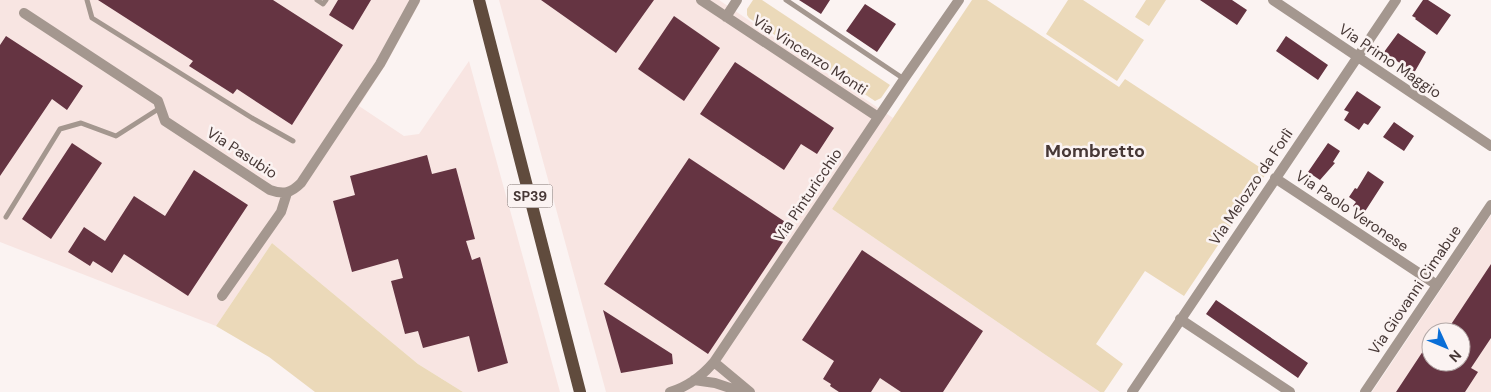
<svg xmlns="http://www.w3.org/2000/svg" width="1491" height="392" font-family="'DM Sans',sans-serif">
<rect width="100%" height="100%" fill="#fbf3f2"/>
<!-- built -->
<path fill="#f8e5e2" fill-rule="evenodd" d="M0,0H421L386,64L359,106L404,136L419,134L469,61L560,392H463L418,364L272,243L216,326L0,242Z
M499,0H719L893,118L832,209L1100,392H606Z
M1491,215V392H1372ZM1431,332H1461V362H1431Z"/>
<!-- green -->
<path fill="#ebd9b9" d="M753,0H762L890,85L881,98L875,101L872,99L749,18L747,15V9Z
M972,0H987L1119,87L1125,79L1267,172L1184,296L1145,271L1096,344L1123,364L1104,392H1100L832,209Z
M1068,0H1083L1144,40L1117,81L1046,34Z
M1146,0H1166L1149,26L1135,17Z
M272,243L418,364L463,392H315L269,357L216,326Z"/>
<!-- building -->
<path fill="#653442" d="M98,0H273L343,45L292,125L237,89L233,94L189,66L193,61Z
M338,0H371L353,30L329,15Z
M541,0H654L616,53Z
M799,0H830L821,14Z
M1200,0H1232L1247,10L1237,25Z
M1423,0H1428L1451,15L1437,35L1415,19L1416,18L1412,16Z
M865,4L896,24L877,52L846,31Z
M674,16L720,48L684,101L638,69Z
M1398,33L1426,52L1414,73L1384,52Z
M6,36L83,86L67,110L52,99L0,176V45Z
M1286,36L1328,65L1318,80L1276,51Z
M735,62L834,128L817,154L801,144L784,170L700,114Z
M1357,91L1381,107L1368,125L1364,123L1359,130L1344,120L1349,112L1344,110Z
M1394,122L1414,136L1404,151L1383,137Z
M72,143L102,163L51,239L22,219Z
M1328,143L1340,151L1333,162L1335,163L1320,180L1308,172Z
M427,155L432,174L456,168L475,239L466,241L472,260L480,257L508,363L478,372L469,336L423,348L418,331L405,334L391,281L403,278L398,259L352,272L333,201L355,195L350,176Z
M689,158L793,227L708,354L604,284Z
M194,170L248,205L188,296L124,254L112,273L93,261L90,266L68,252L84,227L105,241L134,196L165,216Z
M1368,171L1384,182L1364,213L1353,206L1356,202L1349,197L1355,188L1357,189Z
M862,250L983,331L943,392H901L880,378L871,392H839L830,386L831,384L823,379L834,361L802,340Z
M1491,264V338L1471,368L1478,372L1465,392H1396L1431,339V362H1461V332H1446Z
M1216,300L1308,363L1298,378L1206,314Z
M603,310L672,354L673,364L621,373Z"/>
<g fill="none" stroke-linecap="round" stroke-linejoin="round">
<!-- lane -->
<path stroke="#a4978f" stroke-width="5" d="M87,0L92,18L252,118L293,141
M317,0L323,4L326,0
M786,0L904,79
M6,217L60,129L81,123L116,136L160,108"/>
<!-- street -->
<path stroke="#a4978f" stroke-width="10" d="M701,0L878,117
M1273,0L1491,146
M24,13L158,101L165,121L270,190C284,195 291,193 301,183L380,64L415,0
M726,17L737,0
M1275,178L1437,285
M222,296L281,212L287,193
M1180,319L1290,392
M714,362L750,392
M694,380L715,383L742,392
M670,392C687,387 702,376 714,362L904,79L959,0
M1132,392L1396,0
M1365,392L1491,205"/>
<!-- primary -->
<path stroke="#604b3d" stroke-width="12" d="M479,0L580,392"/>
</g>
<g text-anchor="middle" stroke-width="5" stroke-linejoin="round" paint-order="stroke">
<!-- shield labels -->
<rect fill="#fbf3f2" stroke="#7d706e" stroke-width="1" x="507.5" y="184.5" width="45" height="23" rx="4"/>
<g font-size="14" font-weight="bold" fill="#473836">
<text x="530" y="201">SP39</text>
</g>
<!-- street labels -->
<g font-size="15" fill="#473836" stroke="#fbf3f2">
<text transform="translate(810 55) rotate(33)" y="5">Via Vincenzo Monti</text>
<text transform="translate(1390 61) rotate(34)" y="5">Via Primo Maggio</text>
<text transform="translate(242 153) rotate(33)" y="5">Via Pasubio</text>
<text transform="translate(1251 187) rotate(-56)" y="5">Via Melozzo da Forlì</text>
<text transform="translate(808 195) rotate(-56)" y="5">Via Pinturicchio</text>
<text transform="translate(1352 211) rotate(34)" y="5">Via Paolo Veronese</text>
<text transform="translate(1415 290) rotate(-56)" y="5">Via Giovanni Cimabue</text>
</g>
<!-- quarter labels -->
<g font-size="18" font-weight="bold" fill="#473836" stroke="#fbf3f2">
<text x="1095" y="157">Mombretto</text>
</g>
</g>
<!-- north arrow -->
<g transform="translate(1446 347) rotate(134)"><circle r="24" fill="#fbf3f2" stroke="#b3a8a7"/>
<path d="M0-4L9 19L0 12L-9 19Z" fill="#0a6ed7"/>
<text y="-8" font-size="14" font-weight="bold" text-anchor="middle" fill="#473836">N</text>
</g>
</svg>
